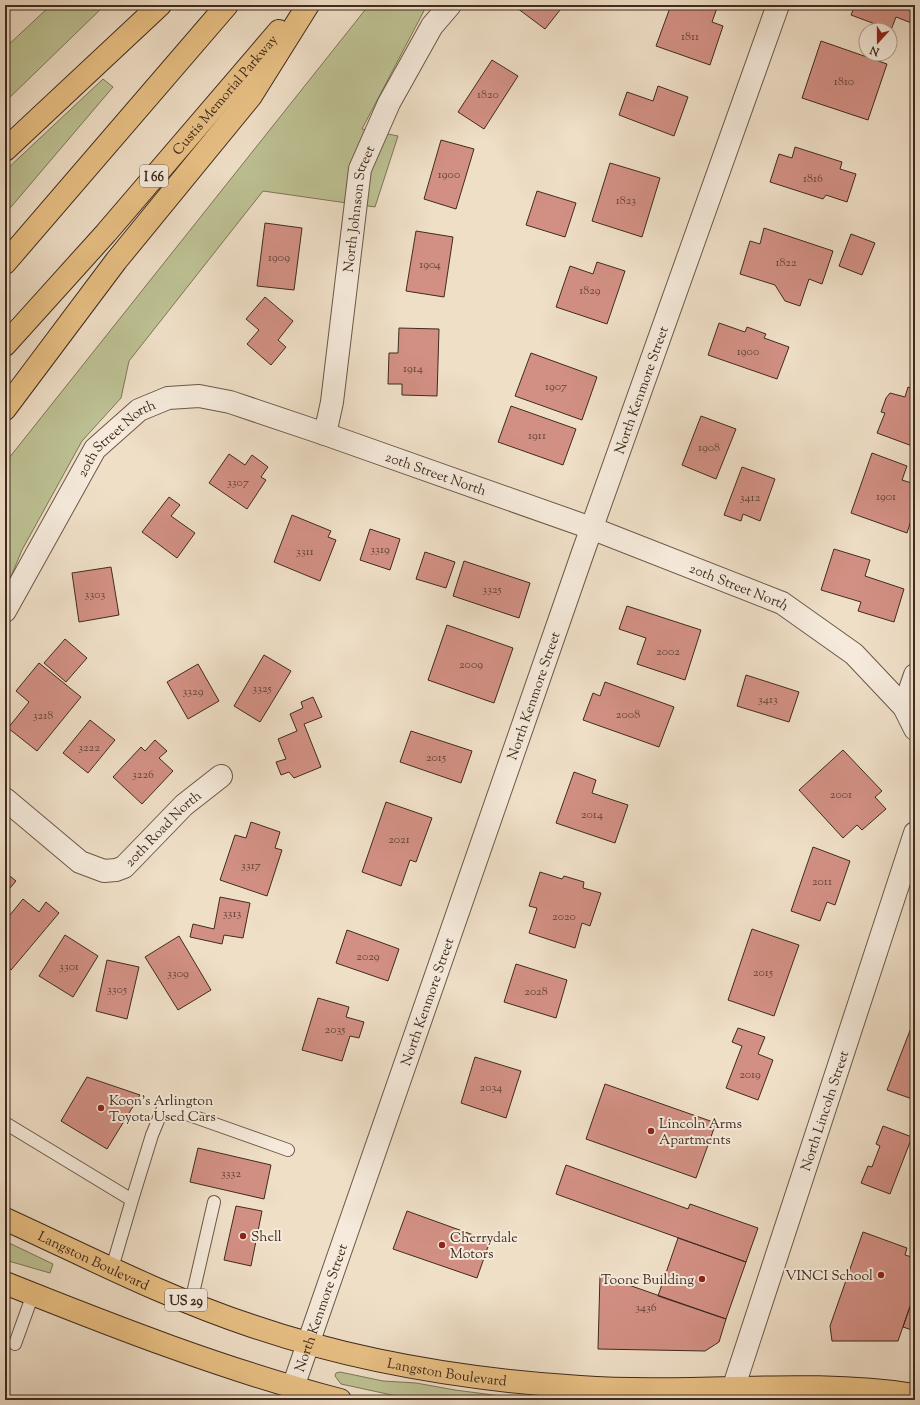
<svg xmlns="http://www.w3.org/2000/svg" width="920" height="1405" font-family="'Sorts Mill Goudy',serif">
<rect width="100%" height="100%" fill="#efdfc7"/>
<filter id="stains"><feTurbulence type="fractalNoise" baseFrequency=".005" numOctaves="4"/><feColorMatrix values="0 0 0 0 .2 0 0 0 0 .09 0 0 0 0 .02 0 0 0 .5 -.17"/></filter>
<radialGradient id="worn" r=".72"><stop offset=".6" stop-color="#630" stop-opacity="0"/><stop offset="1" stop-color="#630" stop-opacity=".3"/></radialGradient>
<!-- green -->
<path fill="#bdc193" stroke="#7e7658" d="M51,5H105L5,102V48Z
M369,5H427L362,129L398,136L375,207L263,191L129,361L121,398L82,441L22,550L5,591V463Z
M103,79L113,87L5,214V171Z
M5,1241L53,1264L50,1273L5,1260Z
M340,1372L383,1381L416,1383L455,1390L532,1400H415L341,1384L335,1376L336,1373Z"/>
<!-- building -->
<path fill="#d29084" stroke="#402b1e" d="M519,5H564L545,29L517,8Z
M671,5H718L712,22L723,26L710,65L656,46Z
M855,5H915V21L914,24L896,17L891,30L851,15Z
M821,41L887,64L868,120L802,98Z
M492,60L518,76L484,129L458,112Z
M658,86L688,97L674,136L619,115L627,92L653,101Z
M441,140L474,149L456,209L424,199Z
M795,147L842,162L840,169L856,174L847,202L826,195L823,199L770,182L779,154L792,158Z
M610,163L660,178L642,237L592,221Z
M537,191L576,203L565,237L526,225Z
M265,223L302,228L294,290L257,286Z
M764,228L833,251L822,284L809,279L800,306L785,301L775,285L740,274L750,241L760,244Z
M416,231L453,237L444,297L406,291Z
M851,234L875,243L862,275L839,266Z
M597,262L625,271L607,324L556,307L570,266L593,274Z
M265,297L293,321L278,340L286,347L271,365L247,344L259,330L246,319Z
M719,323L745,332L747,327L766,334L764,338L789,347L777,379L708,355Z
M399,328L439,329L437,396L402,395V384H388L389,353H398Z
M531,353L597,377L582,420L515,396Z
M908,387L915,390V447L877,433L885,413L881,412L886,398L890,393L905,397Z
M511,406L576,429L563,465L498,442Z
M701,416L736,429L716,479L682,465Z
M872,453L907,466L902,480L915,484V508L907,533L851,513Z
M229,454L245,465L252,455L268,467L261,477L266,480L247,509L209,483Z
M742,467L775,479L760,521L743,514L741,521L724,515Z
M169,497L180,505L171,516L195,533L177,558L142,532Z
M292,515L331,531L328,537L336,540L320,581L274,562Z
M370,529L400,539L390,570L360,560Z
M834,549L870,560L865,576L904,589L894,622L858,611L861,602L821,590Z
M425,552L455,562L446,588L416,579Z
M464,561L530,583L519,618L453,596Z
M111,567L119,615L79,622L72,573Z
M627,606L701,630L685,680L637,664L646,638L619,629Z
M447,625L513,648L494,703L428,680Z
M65,639L87,658L66,682L44,663Z
M264,655L291,671L260,722L234,706Z
M39,663L81,697L37,751L8,728L29,702L16,691Z
M198,664L219,701L188,719L167,682Z
M746,675L799,692L789,722L737,706Z
M605,682L674,707L659,747L583,720L593,693L600,696Z
M313,697L322,717L304,724L321,767L294,778L289,772L281,775L276,762L286,759L278,739L297,731L290,714L303,708L301,702Z
M90,720L115,740L88,773L63,753Z
M411,731L472,751L461,783L400,762Z
M155,740L167,751L159,758L173,771L142,804L113,777L141,747L145,751Z
M843,750L882,791L875,797L886,809L862,830L857,825L843,838L799,790Z
M574,772L596,780L592,793L628,805L615,843L556,823Z
M386,802L432,818L416,862L410,860L401,886L362,872Z
M251,822L280,832L275,848L282,850L267,896L220,880L235,835L246,838Z
M813,847L850,861L835,905L827,902L820,921L791,911Z
M5,872L16,881L5,894Z
M540,872L562,879L564,876L584,882L583,888L601,893L590,926L582,923L575,948L529,933L537,908L529,906Z
M220,897L250,903L243,938L224,935L222,944L190,937L193,924L214,929Z
M23,899L39,912L46,902L59,913L11,970L5,964V921Z
M752,929L799,945L774,1016L728,1000Z
M347,930L399,949L388,981L336,963Z
M65,935L98,956L73,997L39,976Z
M179,936L211,990L178,1010L145,957Z
M107,960L139,967L127,1019L96,1011Z
M516,964L567,980L556,1018L504,1002Z
M318,998L349,1007L346,1017L364,1022L359,1038L350,1036L342,1061L302,1050Z
M738,1028L765,1037L758,1054L773,1060L758,1100L726,1088L742,1046L732,1042Z
M911,1028L915,1030V1100L887,1090Z
M475,1057L521,1071L506,1118L461,1103Z
M87,1077L140,1095L107,1149L61,1121Z
M605,1084L716,1123L696,1178L586,1139Z
M883,1126L912,1137L890,1194L861,1183L868,1166L872,1167L880,1146L876,1144Z
M198,1148L271,1165L264,1199L190,1182Z
M566,1165L688,1209L690,1204L758,1228L746,1262L556,1194Z
M236,1206L262,1211L251,1266L224,1260Z
M407,1211L490,1241L477,1278L393,1249Z
M863,1232L907,1248L905,1255L915,1258V1292L898,1341H832L830,1326Z
M678,1238L746,1262L726,1319L658,1296Z
M600,1275L726,1319L719,1342L705,1351L598,1349Z
M915,1292V1331L903,1327Z"/>
<g fill="none" stroke-linecap="round" stroke-linejoin="round">
<!-- lane casing -->
<g stroke="#6c5848" stroke-width="14">
<path id="lane" d="M5,1123L132,1200L112,1268
M132,1200L152,1135L164,1106L288,1150
M191,1302L214,1202
M15,1344L33,1294"/>
</g>
<!-- street casing -->
<g stroke="#6c5848" stroke-width="24">
<g id="street">
<path id="s1" d="M325,434L332,402L360,169L389,103L432,26L450,5"/>
<path id="s2" d="M5,611L95,449L139,410L168,398L199,396L230,402L325,434L591,528L782,603L854,654L904,707L915,729"/>
<path d="M904,707L915,675"/>
<path id="s3" d="M5,799L80,862L104,871L116,870L124,867L184,805L221,776"/>
<path id="s4" d="M293,1387L582,555L778,5"/>
<path id="s5" d="M733,1389L915,833"/>
</g>
</g>
<!-- primary casing -->
<g stroke="#402b1e" stroke-width="24">
<g id="primary">
<path id="s6" d="M5,1219C86,1256 167,1298 252,1326C357,1362 469,1380 580,1387C692,1395 805,1378 915,1395"/>
<path d="M5,1283C115,1327 225,1370 340,1400"/>
</g>
</g>
<!-- highway casing -->
<g stroke="#402b1e" stroke-width="24">
<g id="highway">
<path d="M5,150L160,5"/>
<path d="M5,263L227,5"/>
<path id="s7" d="M5,345L106,233L279,31"/>
<path d="M5,409L116,261L251,96L308,5"/>
</g>
</g>
<!-- lane -->
<use href="#lane" stroke="#f5eadb" stroke-width="12"/>
<!-- street -->
<use href="#street" stroke="#f5eadb" stroke-width="22"/>
<!-- primary -->
<use href="#primary" stroke="#e8c084" stroke-width="22"/>
<!-- highway -->
<use href="#highway" stroke="#e8c084" stroke-width="22"/>
</g>
<!-- markers -->
<g fill="#8f2418" stroke="#f5eadb" stroke-width="1.5">
<circle cx="101" cy="1108" r="4"/>
<circle cx="651" cy="1131" r="4"/>
<circle cx="243" cy="1236" r="4"/>
<circle cx="442" cy="1245" r="4"/>
<circle cx="881" cy="1275" r="4"/>
<circle cx="702" cy="1279" r="4"/>
</g>
<g text-anchor="middle" stroke-width="4" stroke-linejoin="round" paint-order="stroke">
<!-- number labels -->
<g font-size="12" fill="#644438">
<text x="690" y="40">1811</text>
<text x="844" y="85">1810</text>
<text x="488" y="98">1820</text>
<text x="449" y="178">1900</text>
<text x="813" y="182">1816</text>
<text x="626" y="204">1823</text>
<text x="279" y="261">1909</text>
<text x="786" y="266">1822</text>
<text x="430" y="268">1904</text>
<text x="590" y="294">1829</text>
<text x="748" y="355">1900</text>
<text x="413" y="372">1914</text>
<text x="556" y="390">1907</text>
<text x="537" y="439">1911</text>
<text x="709" y="451">1908</text>
<text x="238" y="486">3307</text>
<text x="886" y="500">1901</text>
<text x="750" y="501">3412</text>
<text x="380" y="553">3319</text>
<text x="305" y="555">3311</text>
<text x="492" y="593">3325</text>
<text x="95" y="598">3303</text>
<text x="668" y="655">2002</text>
<text x="471" y="668">2009</text>
<text x="262" y="692">3325</text>
<text x="193" y="695">3329</text>
<text x="768" y="703">3413</text>
<text x="628" y="718">2008</text>
<text x="43" y="719">3218</text>
<text x="89" y="751">3222</text>
<text x="436" y="761">2015</text>
<text x="143" y="778">3226</text>
<text x="841" y="798">2001</text>
<text x="592" y="818">2014</text>
<text x="399" y="843">2021</text>
<text x="251" y="869">3317</text>
<text x="822" y="885">2011</text>
<text x="232" y="917">3313</text>
<text x="564" y="920">2020</text>
<text x="368" y="960">2029</text>
<text x="69" y="970">3301</text>
<text x="763" y="976">2015</text>
<text x="178" y="977">3309</text>
<text x="117" y="993">3305</text>
<text x="536" y="995">2028</text>
<text x="335" y="1033">2035</text>
<text x="750" y="1078">2019</text>
<text x="491" y="1091">2034</text>
<text x="231" y="1177">3332</text>
<text x="646" y="1311">3436</text>
</g>
<!-- shield labels -->
<g fill="#f5eadb" stroke="#766457" stroke-width="1">
<rect x="140" y="165" width="28" height="22" rx="3"/>
<rect x="165" y="1289" width="42" height="22" rx="3"/>
</g>
<g font-size="13" font-weight="bold" fill="#402b1e">
<text x="154" y="181">I 66</text>
<text x="186" y="1305">US 29</text>
</g>
<!-- street labels -->
<g font-size="14" fill="#402b1e" stroke="#f5eadb">
<text dy="5" stroke="none"><textPath href="#s7" startOffset="333">Custis Memorial Parkway</textPath></text>
<text dy="5" stroke="none"><textPath href="#s1" startOffset="228">North Johnson Street</textPath></text>
<text dy="5" stroke="none"><textPath href="#s4" startOffset="1056">North Kenmore Street</textPath></text>
<text dy="5" stroke="none"><textPath href="#s2" startOffset="208">20th Street North</textPath></text>
<text dy="5" stroke="none"><textPath href="#s2" startOffset="556">20th Street North</textPath></text>
<text dy="5" stroke="none"><textPath href="#s2" startOffset="880">20th Street North</textPath></text>
<text dy="5" stroke="none"><textPath href="#s4" startOffset="732">North Kenmore Street</textPath></text>
<text dy="5" stroke="none"><textPath href="#s3" startOffset="199">20th Road North</textPath></text>
<text dy="5" stroke="none"><textPath href="#s4" startOffset="408">North Kenmore Street</textPath></text>
<text dy="5" stroke="none"><textPath href="#s5" startOffset="293">North Lincoln Street</textPath></text>
<text dy="5" stroke="none"><textPath href="#s6" startOffset="98">Langston Boulevard</textPath></text>
<text dy="5" stroke="none"><textPath href="#s4" startOffset="84">North Kenmore Street</textPath></text>
<text dy="5" stroke="none"><textPath href="#s6" startOffset="470">Langston Boulevard</textPath></text>
</g>
<!-- poi labels -->
<g font-size="14" fill="#402b1e" stroke="#f5eadb" text-anchor="start">
<text x="109" y="1105">Koon's Arlington<tspan x="109" dy="16">Toyota Used Cars</tspan></text>
<text x="659" y="1128">Lincoln Arms<tspan x="659" dy="16">Apartments</tspan></text>
<text x="251" y="1241">Shell</text>
<text x="450" y="1242">Cherrydale<tspan x="450" dy="16">Motors</tspan></text>
<text x="873" y="1280" text-anchor="end">VINCI School</text>
<text x="694" y="1284" text-anchor="end">Toone Building</text>
</g>
</g>
<!-- margin -->
<rect width="920" height="1405" fill="none" stroke="#efdfc7" stroke-width="20"/>
<rect x="6" y="6" width="908" height="1393" fill="none" stroke="#402b1e" stroke-width="2"/>
<rect x="10" y="10" width="900" height="1385" fill="none" stroke="#402b1e"/>
<!-- north arrow -->
<g transform="translate(878 42) rotate(201)"><circle r="19" fill="#f5eadb" stroke="#ad9e8f"/>
<path d="M0-3L7 15L0 10L-7 15Z" fill="#8f2418"/>
<text y="-6" font-size="11" font-weight="bold" text-anchor="middle" fill="#402b1e">N</text>
</g>
<rect width="100%" height="100%" filter="url(#stains)"/>
<rect width="100%" height="100%" fill="url(#worn)"/>
</svg>
